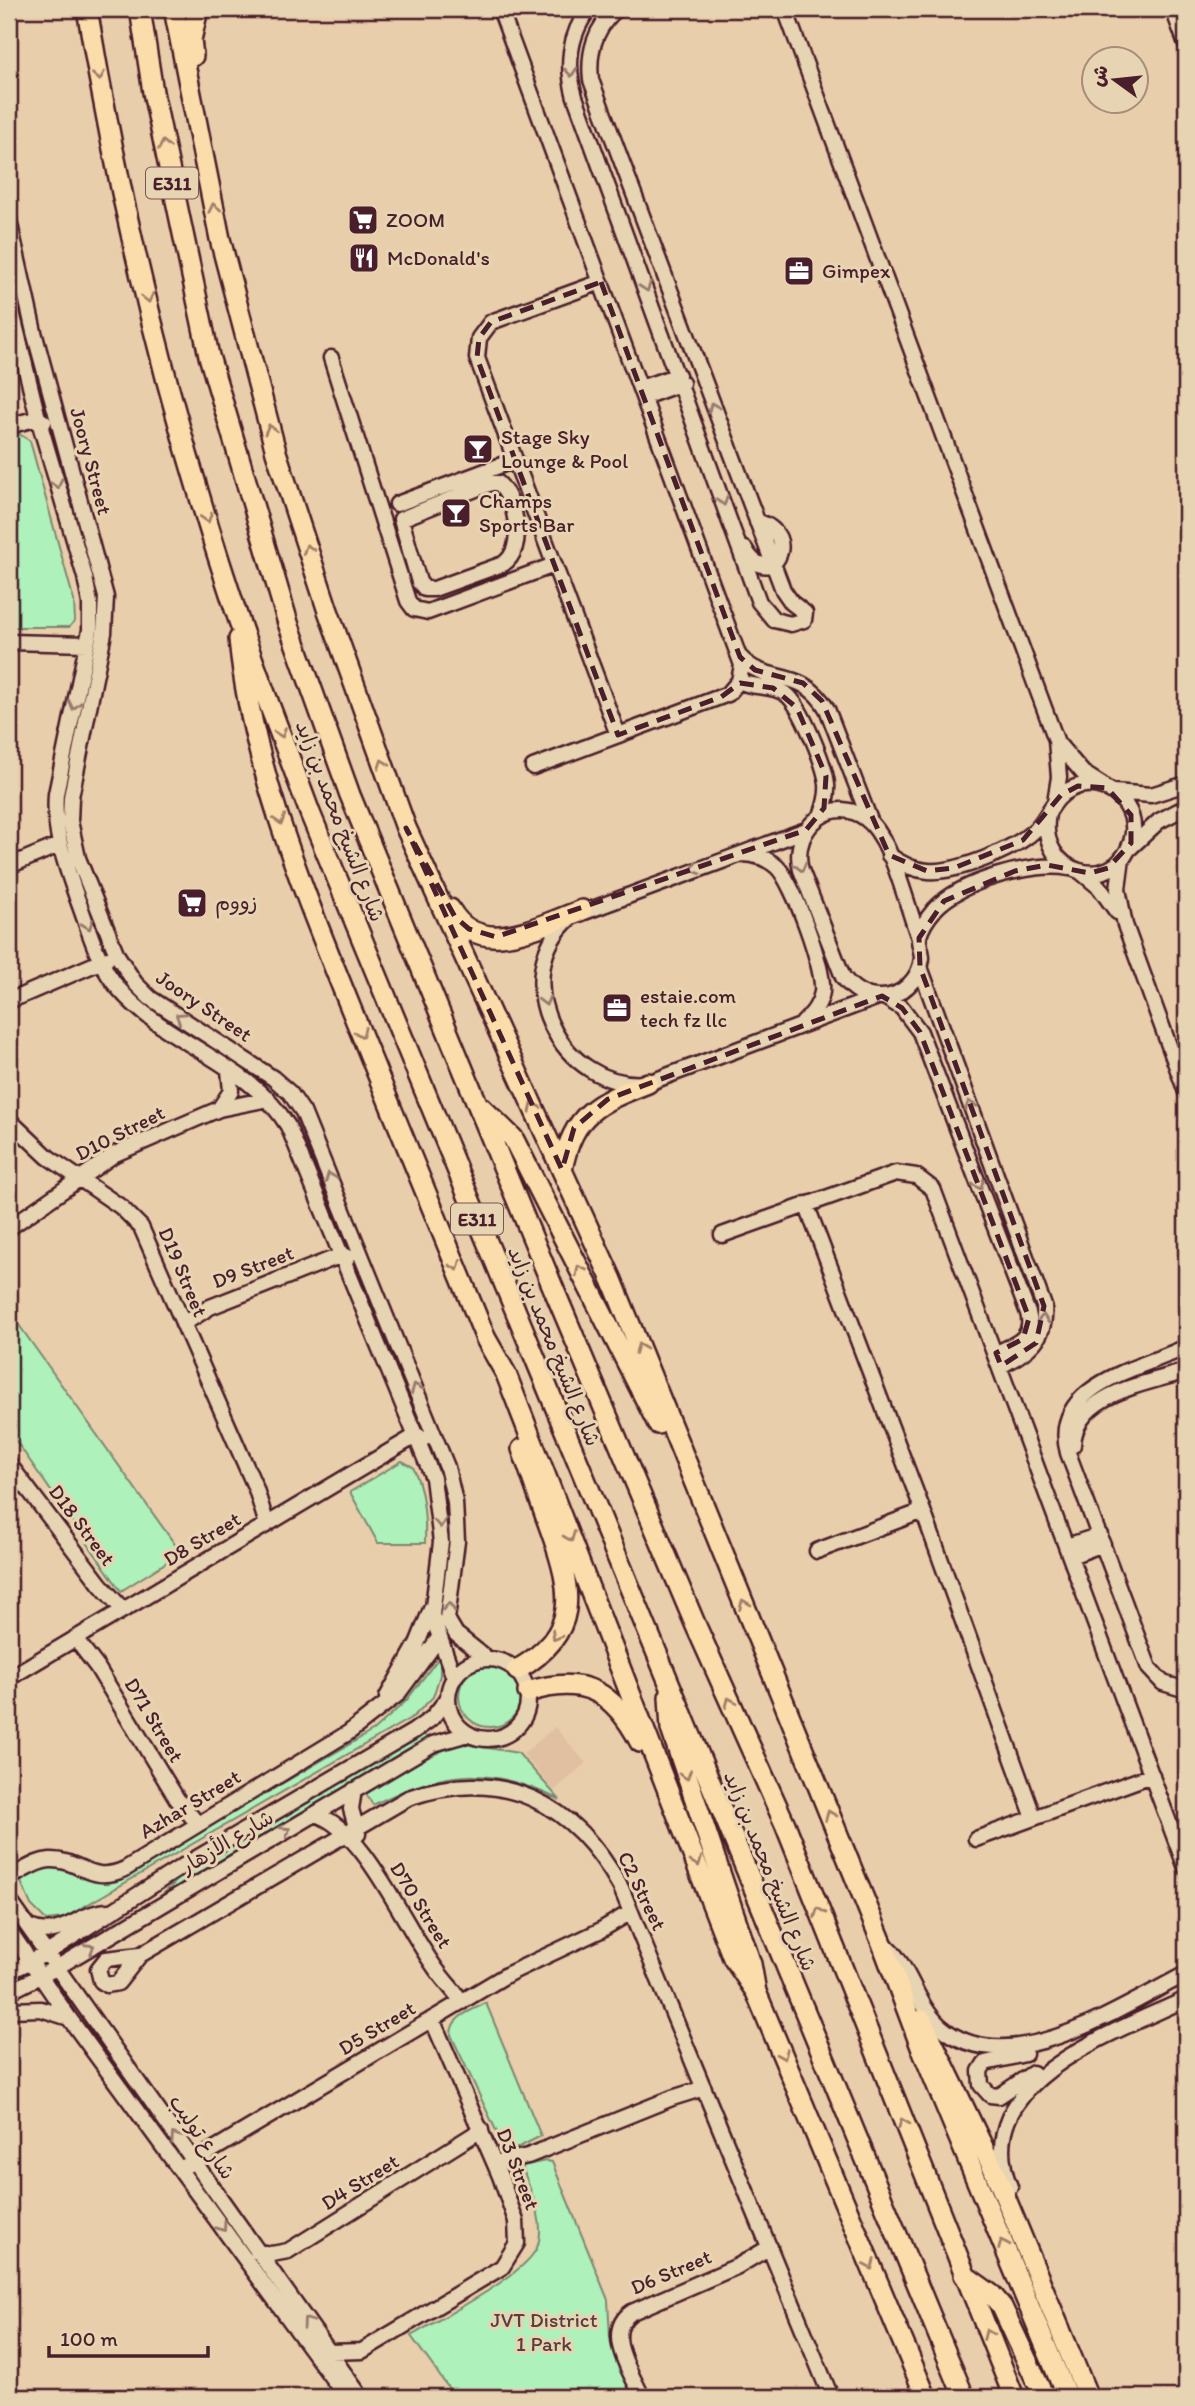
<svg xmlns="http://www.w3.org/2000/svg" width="1195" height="2406" font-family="Itim,'Playpen Sans Arabic',sans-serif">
<rect width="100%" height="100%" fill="#e9ceab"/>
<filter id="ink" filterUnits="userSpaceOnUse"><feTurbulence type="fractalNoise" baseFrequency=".0143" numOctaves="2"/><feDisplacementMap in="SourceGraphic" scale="14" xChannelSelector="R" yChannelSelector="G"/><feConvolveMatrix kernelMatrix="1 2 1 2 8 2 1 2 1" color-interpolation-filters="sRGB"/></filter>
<g filter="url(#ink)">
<!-- built -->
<path fill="#e0c0a0" d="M555,1727L586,1763L554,1791L523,1754Z"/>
<!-- green -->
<path fill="#aef1ba" stroke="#7c8872" stroke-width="2" d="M13,430L30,441L74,601L75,621L69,627H9V432Z
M9,1311L181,1553L121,1591L9,1431Z
M402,1461L413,1467C424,1491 426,1516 425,1543H378L350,1492Z
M437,1660H440V1675L433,1697L414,1716L64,1918L46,1920L31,1905L21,1882C52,1846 79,1886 118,1879L374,1730L406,1701Z
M459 1696a31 31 0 1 1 62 0a31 31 0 1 1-62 0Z
M422,1732L427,1738L162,1895L185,1873Z
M458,1743L518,1753L560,1800C490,1765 442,1769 373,1805L366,1794L393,1774Z
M486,2003L541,2136L515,2149L501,2141L451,2035C451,2016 471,2011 486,2003Z
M546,2161L552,2162L608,2300L610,2337L633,2397H455L411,2336C440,2318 529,2274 538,2245C546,2221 529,2189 522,2166Z"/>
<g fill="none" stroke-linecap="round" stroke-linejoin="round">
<!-- minor casing -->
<g stroke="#4a1f2b" stroke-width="19">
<path id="minor" d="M500,9L742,665L739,681L728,694L533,767
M589,9C569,35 566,66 575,97L759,602L774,620L791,624L804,620L805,613L792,603L783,590L591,80C588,53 595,27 617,9
M785,9L1056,740L1059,777L1055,802
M1173,9L1186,44
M9,220L34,332L106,597L104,633L71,797L70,821L78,858L117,955L135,983L150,998L273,1078L290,1093L303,1112L447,1467L455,1502L457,1541L447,1619L456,1634L486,1658
M601,282L491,322L479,338L477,358L618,735
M9,300L38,418L85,577L90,603V630L56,794C53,832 65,863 77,898C89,929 97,964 119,989C166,1044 250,1063 288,1126L433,1478L441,1542L432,1615L454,1678
M331,358L408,601L414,609L428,612L554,565
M640,388L678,375
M644,397L682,383
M9,426L38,418L44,422
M491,483H498C516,499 527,549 503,564L434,589H425L419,582L401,519Z
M397,504L515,460
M745,549C751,561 760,569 773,564C789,547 778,526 757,522
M9,642L87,644
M740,657C767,687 801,665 827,709L871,823
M739,681C754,689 772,684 786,694C801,705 825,765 827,784C828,795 825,805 821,816
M1059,745L1083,773L1102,785
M1114,792L1151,795L1186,784
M806,830L571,917C504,975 560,1092 648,1083L878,997
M1130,848L1159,821L1186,807
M742,854C755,854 767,858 777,867C793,882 825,970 822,992C820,1005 812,1014 803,1023
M889,855C901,864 913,870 928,871C957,873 1016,849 1036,829C1049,816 1053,797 1071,789C1104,773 1143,806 1131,842C1114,896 1036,874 1048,814
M1122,858L1118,889L1125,925L1186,1092
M9,866L59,845
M1081,872L1099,887L1117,912
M919,938C907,907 894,848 872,824C838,789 789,826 801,870L843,977C852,989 863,997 879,997C901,998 920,979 922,958C922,951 918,943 919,937C921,927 929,916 935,909C961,881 1032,861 1069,868
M920,967L1044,1306C1047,1339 1027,1352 1001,1366
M884,997L902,1008L920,1032L1028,1313C1035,1338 1015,1345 996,1353
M9,1001L107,959
M219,1109L268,1099
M9,1120L48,1157L121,1207L141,1227L256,1489L267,1525
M806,1204L923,1511L1034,1818
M9,1228L115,1154L219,1109L231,1091L229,1070
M722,1235L896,1173L916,1176L933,1189L1186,1868
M183,1324L210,1307L342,1255L348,1257
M1186,1347C1141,1369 1049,1384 1068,1453L1149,1668L1163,1683L1186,1690
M1073,1445C1075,1393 1147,1384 1186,1371
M9,1464L100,1584L123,1610
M1067,1546L1100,1535
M817,1551L923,1511
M1071,1556L1103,1544
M75,1638L97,1667L177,1799L197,1823
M448 1699a40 40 0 1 1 80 0a40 40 0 1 1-80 0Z
M9,1678L417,1435L423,1439
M387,1697L417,1644L431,1609
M354,1790L351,1809L358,1834
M315,1814C368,1830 407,1935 442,1977C449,1986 456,1993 462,2002
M976,1839L1152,1775
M9,1877C23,1872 34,1861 50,1860C80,1859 90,1885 125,1869L348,1733L397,1695L439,1638
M9,1900L361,2397
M29,1927C61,1941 79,1911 109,1911
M9,1930L69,2018L346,2397
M883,1943C910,1964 914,2002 940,2026C1007,2085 1122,2006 1186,1974
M140,1955L408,1798C503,1765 575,1803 621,1888L831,2397
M140,1955L118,1983L107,1985L101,1981L98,1969L106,1959Z
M9,1972L47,1953L178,1869L414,1731L432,1718L448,1698
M9,1992L56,1968L433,1744L468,1734
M9,2010L41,2009L69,2018
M1025,2054L985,2063L980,2071L981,2085L990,2095L999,2096L1033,2073
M495,2163L528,2156L672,2098L704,2088
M184,2167L508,1974L599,1931L631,1912
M1010,2187C966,2081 1115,2033 1186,1999
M257,2252L272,2254L288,2251L481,2130
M329,2352L362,2351L502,2267L517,2243L516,2221L500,2176L432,2019
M642,2397C632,2373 602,2332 632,2312L738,2266L770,2247"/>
</g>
<!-- highway casing -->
<g stroke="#4a1f2b" stroke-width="24">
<path id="highway" d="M87,9C121,212 170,414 235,609C258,678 285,745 310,813L964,2397
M140,9L153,92L209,356L288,623L350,795L552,1285L696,1626L785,1824L1014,2397
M174,9L220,239L276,452L327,608L406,828L612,1280L882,1943L921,2047L1067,2397
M193,56L191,40L198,9
M239,639C251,761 298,877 343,989C390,1106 438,1222 486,1339L506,1374L733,1958L756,1992
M450,909C479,961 540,925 582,910
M481,1107L513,1138L658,1424
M562,1170C573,1113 597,1103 648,1083
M517,1670C580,1633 573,1593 551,1531C541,1504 532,1477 522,1449
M528,1692C584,1674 614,1692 640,1742
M669,1697L671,1729L751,1964L756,1992L926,2397
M922,2020L994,2170L1088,2397
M964,2275L992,2295L1002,2307L1044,2397"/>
</g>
<!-- minor -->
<use href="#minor" stroke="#e7d4b2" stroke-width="14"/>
<!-- highway -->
<use href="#highway" stroke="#fbddab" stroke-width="19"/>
</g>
<!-- one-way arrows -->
<defs><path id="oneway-chevron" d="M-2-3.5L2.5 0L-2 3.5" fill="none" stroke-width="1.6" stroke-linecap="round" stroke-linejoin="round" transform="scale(1.75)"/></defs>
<g stroke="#987a6e">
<use href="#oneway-chevron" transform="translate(571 72) rotate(86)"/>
<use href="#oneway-chevron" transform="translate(646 287) rotate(70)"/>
<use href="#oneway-chevron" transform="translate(713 407) rotate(-112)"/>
<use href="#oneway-chevron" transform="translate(57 484) rotate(73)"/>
<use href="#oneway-chevron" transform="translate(723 501) rotate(71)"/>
<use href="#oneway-chevron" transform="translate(74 705) rotate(102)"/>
<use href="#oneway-chevron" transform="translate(801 867) rotate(75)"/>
<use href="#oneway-chevron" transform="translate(695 869) rotate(160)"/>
<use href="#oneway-chevron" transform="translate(88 925) rotate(70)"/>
<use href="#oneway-chevron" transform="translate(545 1001) rotate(75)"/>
<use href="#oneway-chevron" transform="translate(180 1017) rotate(-147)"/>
<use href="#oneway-chevron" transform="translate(970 1105) rotate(-110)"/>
<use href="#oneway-chevron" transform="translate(330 1177) rotate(-112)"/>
<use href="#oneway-chevron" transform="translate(979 1185) rotate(69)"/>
<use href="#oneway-chevron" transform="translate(1043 1319) rotate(-86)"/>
<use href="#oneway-chevron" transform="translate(416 1388) rotate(-112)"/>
<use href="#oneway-chevron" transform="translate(440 1523) rotate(86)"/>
<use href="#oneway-chevron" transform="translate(449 1607) rotate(-85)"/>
<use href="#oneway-chevron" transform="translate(286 1831) rotate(-31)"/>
<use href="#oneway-chevron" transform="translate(90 1948) rotate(-31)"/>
<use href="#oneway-chevron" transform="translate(175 2137) rotate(-124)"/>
<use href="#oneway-chevron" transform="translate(222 2227) rotate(54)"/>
<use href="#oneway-chevron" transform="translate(307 2322) rotate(-126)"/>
</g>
<g stroke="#a27e6b">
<use href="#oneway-chevron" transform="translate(99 76) rotate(80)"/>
<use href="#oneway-chevron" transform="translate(164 145) rotate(-101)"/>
<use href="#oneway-chevron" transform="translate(214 208) rotate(-102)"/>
<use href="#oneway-chevron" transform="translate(148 298) rotate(77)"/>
<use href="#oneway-chevron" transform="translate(270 429) rotate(-105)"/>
<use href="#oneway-chevron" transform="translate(207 518) rotate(73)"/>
<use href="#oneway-chevron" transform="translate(308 549) rotate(-108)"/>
<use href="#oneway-chevron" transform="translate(281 733) rotate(70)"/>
<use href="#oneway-chevron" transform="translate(383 764) rotate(-110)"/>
<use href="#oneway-chevron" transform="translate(280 820) rotate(72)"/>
<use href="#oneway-chevron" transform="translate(361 1033) rotate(68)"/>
<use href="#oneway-chevron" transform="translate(534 1107) rotate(-115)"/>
<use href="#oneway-chevron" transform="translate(456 1266) rotate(68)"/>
<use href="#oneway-chevron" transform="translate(580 1270) rotate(-117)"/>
<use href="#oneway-chevron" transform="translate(640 1348) rotate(-112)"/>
<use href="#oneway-chevron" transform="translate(570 1537) rotate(69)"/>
<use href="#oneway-chevron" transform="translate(744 1604) rotate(-112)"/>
<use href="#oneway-chevron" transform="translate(556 1636) rotate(121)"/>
<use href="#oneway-chevron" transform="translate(730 1702) rotate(-114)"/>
<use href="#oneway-chevron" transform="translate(686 1775) rotate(72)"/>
<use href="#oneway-chevron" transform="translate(830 1815) rotate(-112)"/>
<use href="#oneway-chevron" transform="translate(697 1862) rotate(69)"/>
<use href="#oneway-chevron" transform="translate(819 1912) rotate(-112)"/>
<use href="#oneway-chevron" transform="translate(783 2055) rotate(67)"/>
<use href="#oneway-chevron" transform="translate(903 2123) rotate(-112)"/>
<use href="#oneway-chevron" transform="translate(1003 2244) rotate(-113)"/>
<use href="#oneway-chevron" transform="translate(870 2265) rotate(67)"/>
<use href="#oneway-chevron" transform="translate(988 2334) rotate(-113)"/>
</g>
</g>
<!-- marked area -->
<path fill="none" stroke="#4a1f2b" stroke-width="5" stroke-dasharray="14 9" stroke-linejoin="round" d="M601,282L740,657L755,670L803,683L822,701L889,855L927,871L954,868L1023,840L1061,795L1078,786L1107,788L1131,815V843L1108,868L1090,873L1047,865L1015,871L944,901L919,938L920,967L1044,1306L1036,1343L1001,1366L996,1353L1023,1339L1029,1318L920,1032L902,1008L882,996L608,1099L574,1128L562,1170L406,828L455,917L469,929L496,937L806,830L824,808L826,776L797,708L773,688L740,683L721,697L618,735L477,358L479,338L491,322Z"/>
<!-- icons -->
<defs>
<g id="supermarket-square" transform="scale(1.575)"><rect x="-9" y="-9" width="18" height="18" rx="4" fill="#4a1f2b" stroke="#e7d4b2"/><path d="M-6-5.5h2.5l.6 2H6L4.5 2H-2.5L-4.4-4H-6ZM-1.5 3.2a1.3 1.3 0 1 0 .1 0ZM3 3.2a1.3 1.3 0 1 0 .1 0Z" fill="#fff"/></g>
<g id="restaurant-square" transform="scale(1.575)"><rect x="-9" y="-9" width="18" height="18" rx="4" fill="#4a1f2b" stroke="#e7d4b2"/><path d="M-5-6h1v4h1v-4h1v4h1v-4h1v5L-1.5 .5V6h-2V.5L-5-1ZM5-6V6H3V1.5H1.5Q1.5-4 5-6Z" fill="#fff"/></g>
<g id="office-square" transform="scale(1.575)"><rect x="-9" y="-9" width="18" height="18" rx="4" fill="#4a1f2b" stroke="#e7d4b2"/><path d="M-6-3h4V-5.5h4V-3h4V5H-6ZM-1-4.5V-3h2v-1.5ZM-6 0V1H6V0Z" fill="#fff"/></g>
<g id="bar-square" transform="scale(1.575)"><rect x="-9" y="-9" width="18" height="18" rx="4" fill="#4a1f2b" stroke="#e7d4b2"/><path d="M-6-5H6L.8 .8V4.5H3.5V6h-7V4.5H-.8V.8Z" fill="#fff"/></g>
</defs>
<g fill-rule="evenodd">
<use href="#supermarket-square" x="363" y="220"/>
<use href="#restaurant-square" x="364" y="258"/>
<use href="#office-square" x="799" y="271"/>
<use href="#bar-square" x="478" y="449"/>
<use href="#bar-square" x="456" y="513"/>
<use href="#supermarket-square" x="192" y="903"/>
<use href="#office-square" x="617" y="1008"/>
</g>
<g text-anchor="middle" stroke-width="6" stroke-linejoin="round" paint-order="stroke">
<!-- shield labels -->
<g fill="#e7d4b2" stroke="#795554" stroke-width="2">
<rect x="146" y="167.5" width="52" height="31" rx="5"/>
<rect x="451" y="1203.5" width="52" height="31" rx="5"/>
</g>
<g font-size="19" font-weight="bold" fill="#4a1f2b">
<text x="172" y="190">E311</text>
<text x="477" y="1226">E311</text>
</g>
<!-- poi labels -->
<g font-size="21" fill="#4a1f2b" stroke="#e7d4b2" text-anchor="start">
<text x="386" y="227">ZOOM</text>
<text x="387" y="265">McDonald's</text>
<text x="822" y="278">Gimpex</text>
<text x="501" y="444">Stage Sky<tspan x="501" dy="24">Lounge &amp; Pool</tspan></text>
<text x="479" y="508">Champs<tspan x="479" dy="24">Sports Bar</tspan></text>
<text x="215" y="910">زووم</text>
<text x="640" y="1003">estaie.com<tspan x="640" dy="24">tech fz llc</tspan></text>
</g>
<!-- street labels -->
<g font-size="21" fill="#4a1f2b" stroke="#e7d4b2">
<text transform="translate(91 461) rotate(75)" y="7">Joory Street</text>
<text transform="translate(340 821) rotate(69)" y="7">شارع الشيخ محمد بن زايد</text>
<text transform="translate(204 1006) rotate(34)" y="7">Joory Street</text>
<text transform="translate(120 1133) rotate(-27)" y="7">D10 Street</text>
<text transform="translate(253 1267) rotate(-21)" y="7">D9 Street</text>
<text transform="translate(183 1272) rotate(67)" y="7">D19 Street</text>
<text transform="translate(554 1346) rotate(68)" y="7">شارع الشيخ محمد بن زايد</text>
<text transform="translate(82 1525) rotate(53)" y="7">D18 Street</text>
<text transform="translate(202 1539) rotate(-31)" y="7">D8 Street</text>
<text transform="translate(154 1720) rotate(59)" y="7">D71 Street</text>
<text transform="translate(190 1804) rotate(-31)" y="7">Azhar Street</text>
<text transform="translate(227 1842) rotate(-31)" y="7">شارع الأزهار</text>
<text transform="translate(770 1871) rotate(68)" y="7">شارع الشيخ محمد بن زايد</text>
<text transform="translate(642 1891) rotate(64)" y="7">C2 Street</text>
<text transform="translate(421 1905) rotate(58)" y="7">D70 Street</text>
<text transform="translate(377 2028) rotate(-31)" y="7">D5 Street</text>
<text transform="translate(202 2137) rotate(55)" y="7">شارع توليب</text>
<text transform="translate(518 2169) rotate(69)" y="7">D3 Street</text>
<text transform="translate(360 2182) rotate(-32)" y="7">D4 Street</text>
<text transform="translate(671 2272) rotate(-23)" y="7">D6 Street</text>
</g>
<!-- park labels -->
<g font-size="21" fill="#593e40" stroke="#e7d4b2">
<text x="544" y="2327">JVT District<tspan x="544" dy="24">1 Park</tspan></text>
</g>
</g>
<!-- margin -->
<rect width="1195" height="2406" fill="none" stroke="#e7d4b2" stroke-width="35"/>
<rect x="18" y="18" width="1160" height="2371" fill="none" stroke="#4a1f2b" stroke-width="2.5" filter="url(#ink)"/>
<!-- north arrow -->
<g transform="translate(1115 80) rotate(285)"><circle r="33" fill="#e7d4b2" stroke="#a88c7c" stroke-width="2"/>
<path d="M0-5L12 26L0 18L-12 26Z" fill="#4a1f2b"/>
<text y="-10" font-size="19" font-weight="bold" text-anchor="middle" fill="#4a1f2b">ش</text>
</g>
<!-- scale -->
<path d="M49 2346v10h159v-10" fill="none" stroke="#4a1f2b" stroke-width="3.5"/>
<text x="60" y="2346" font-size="21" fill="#4a1f2b" stroke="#e7d4b2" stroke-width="5" paint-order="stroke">100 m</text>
</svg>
